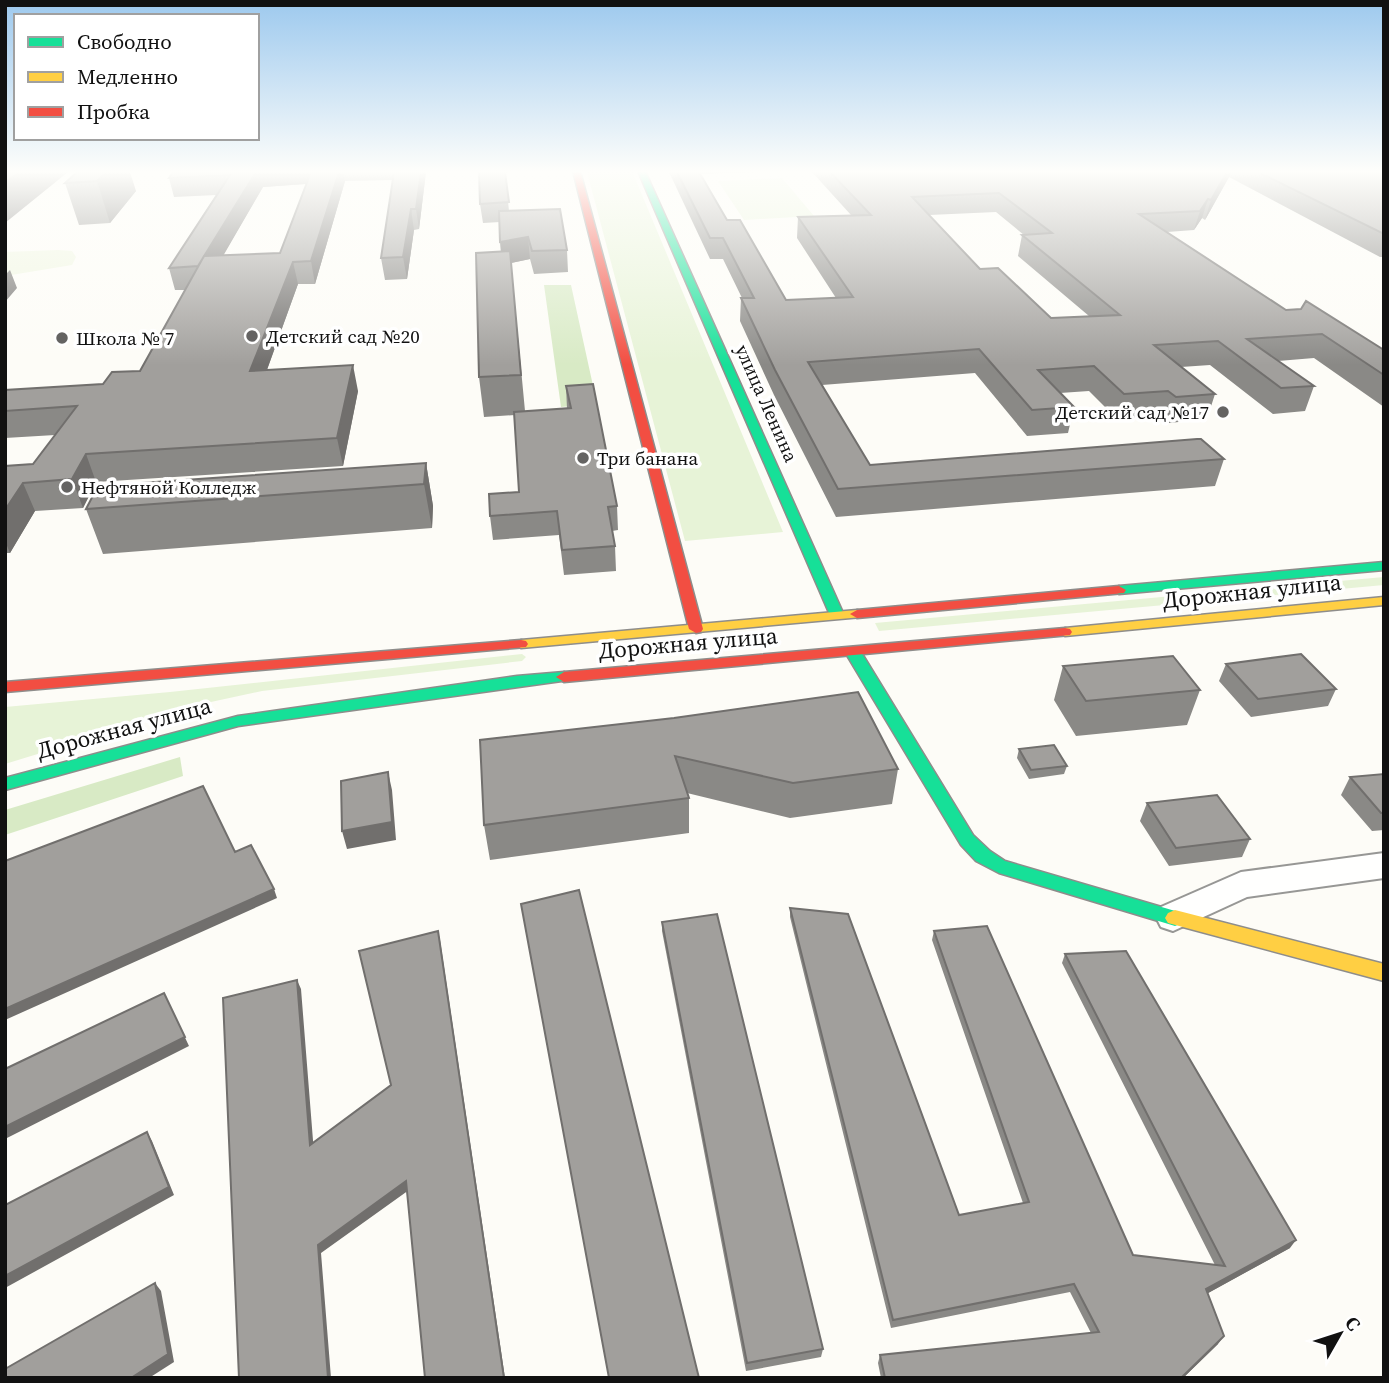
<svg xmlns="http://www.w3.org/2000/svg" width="1389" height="1383" font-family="'Source Serif 4',serif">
<rect width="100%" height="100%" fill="#fdfcf7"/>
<!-- green -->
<path fill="#e7f3d7" d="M632,171L783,532L685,541L587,172Z
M782,178L814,216L744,220L718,181Z
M1384,577V585L879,631L875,623Z
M522,654L526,657L522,661L262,691L197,705L5,764V707L170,692Z"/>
<!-- forest -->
<path fill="#d8eac5" d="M544,285H571L597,404L561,407Z
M180,757L183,776L5,835V810Z"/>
<!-- pitch -->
<path fill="#f0f6e1" d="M58,250L72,251L76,257L72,265L5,276V252Z"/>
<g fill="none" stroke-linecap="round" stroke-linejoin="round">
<!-- street casing -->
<g stroke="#979795" stroke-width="4">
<path id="street" d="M1384,853V878L1247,897L1173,931L1161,927L1156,917L1161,907L1241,872Z"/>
</g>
<!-- fast casing -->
<g stroke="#8e8d8b" stroke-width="3">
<path id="fast" d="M638,171H645L844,615L842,618H832L830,615Z
M1384,562V570L1119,594L1112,590L1119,586Z
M853,647L861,652L973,835L990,851L1005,861L1182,913L1185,918L1182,923L1175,926L999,873L976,861L961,845L845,652Z
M564,672L569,674L572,677L569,680L238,726L5,790V778L238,716L517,676Z"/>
</g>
<!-- slow casing -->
<g stroke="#8e8d8b" stroke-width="3">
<path id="slow" d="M1384,597V605L1065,636L1058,632L1065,628Z
M857,610L862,611L864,614L862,617L521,648L514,644L521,640Z
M1175,910L1384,964V981L1168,923L1165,918L1168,913Z"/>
</g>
<!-- jam casing -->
<g stroke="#8e8d8b" stroke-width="3">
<path id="jam" d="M573,171H580L703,629L701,632L696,633L689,629Z
M1119,586L1126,590L1124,593L857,618L850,614L857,610Z
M1065,628L1070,629L1072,632L1070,635L564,682L556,677L564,672Z
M521,640L526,641L528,644L526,647L5,692V682Z"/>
</g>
<!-- street -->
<use href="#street" fill="#fffffe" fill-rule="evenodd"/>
<!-- fast -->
<use href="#fast" fill="#16e098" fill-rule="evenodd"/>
<!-- slow -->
<use href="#slow" fill="#ffcf43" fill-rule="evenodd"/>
<!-- jam -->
<use href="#jam" fill="#f24e42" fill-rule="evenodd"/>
</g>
<!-- wall -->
<path fill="#8a8986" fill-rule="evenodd" d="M77,172L136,191L110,223L79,225L65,183Z
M173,172H426L419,229L414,230L407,279L385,280L381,258L393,180L345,181L315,284H298L267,370L358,391L343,466L96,482L83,508L35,511L10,553H5V466L33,464L55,435L5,438V390L103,384L140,371L186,290H175L169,268L216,195L174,197L169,178ZM306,184L280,253L223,255L263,187Z
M505,172L509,211L567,250L568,272L534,274L530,259L511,263L525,411L567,409L566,386L617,506L618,530L612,531L615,546L616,571L564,575L559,535L493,540L490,516L519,492L515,415L484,417L479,377L501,251L500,222L483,223L480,204Z
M669,172H754L701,174L727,220L786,300L836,298L797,238L798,217L851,215L812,172H1384V257H1380L1229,177L1205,220L1202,218L1194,230L1167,232L1286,310L1384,350V407L1314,358L1278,361L1314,386L1305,411L1273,414L1210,365L1181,367L1215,394L1207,419L1169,423L1161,416L1117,419L1089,391L1060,393L1074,407L1068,433L1027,436L975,373L822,385L870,465L1224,459L1215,486L836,517L774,395L740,321L741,298H742L723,259H710ZM996,212L1024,235H1022L1018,256L1089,316L1051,318L980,269L929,215Z
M426,463L433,506L432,528L103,554L86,509Z
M1226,664L1336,689L1328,706L1251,717L1219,681Z
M1063,666L1200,690L1187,725L1076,736L1054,700Z
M480,740L898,769L892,804L790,818L687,793L689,798V833L490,860L484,825Z
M1019,749L1067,766L1064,774L1029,779L1017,758Z
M1384,774V830L1372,831L1341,795L1350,777Z
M1147,803L1250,839L1242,857L1169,866L1140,821Z
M790,908L959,1215L1023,1203L932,940L934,931L1133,1255L1215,1265L1062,963L1065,954L1290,1248L1208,1293L1218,1344L1183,1378H881L878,1363L880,1355L1091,1333L1070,1292L891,1328L790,917Z
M662,922L823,1349L821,1357L746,1371L662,931Z"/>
<!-- shaded-wall -->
<path fill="#716f6d" d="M20,172H68L5,223V182Z
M106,172H130L136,191L110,223L97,181Z
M256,172H315L318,183L263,187L204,289L198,266Z
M339,172H343L345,181L315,284L311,261Z
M421,172H426L419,229L416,209Z
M1227,172H1231L1229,177L1205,220L1211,200Z
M1208,199L1202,218L1194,230L1200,211Z
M411,209L414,230L407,279L403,257Z
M528,237L530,259L511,263L525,415L511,263L502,264L500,242Z
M293,262L298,284L257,397L250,371Z
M10,270L17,288L5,302V275Z
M353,365L358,391L343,466L337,438Z
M86,454L96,482L83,508L72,479Z
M426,463L433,506L432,528L424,484Z
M23,483L35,511L10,553L5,541V510Z
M388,772L392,790L396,840L347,849L342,831Z
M274,889L277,898L5,1020V1009Z
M438,931L440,940L505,1378H504Z
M297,980L301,989L314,1153L310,1145Z
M164,993L189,1046L5,1139V1127Z
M147,1132L152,1141L174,1195L5,1288V1276Z
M406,1181L409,1190L321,1253L331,1378H328L318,1245Z
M1296,1240L1290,1248L1201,1297L1206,1289Z
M155,1283L161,1291L174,1362L149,1378H131Z
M1224,1336L1218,1344L1183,1378H1181Z"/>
<!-- building -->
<path fill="#a19f9c" stroke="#716f6d" stroke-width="2" fill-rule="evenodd" d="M5,172H20L5,182Z
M77,172H106L97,181L65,183Z
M173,172H256L198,266L169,268L230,175L169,178Z
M311,172H339L311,261L293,262L250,371L353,365L337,438L86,454L72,479L23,483L5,510V466L33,464L77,406L5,411V390L103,384L112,372L140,371L204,256L280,253Z
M394,172H421L416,209H411L403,257L381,258Z
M479,172H505L509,202L480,204Z
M677,172H699L727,220H740L786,300L853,297L798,217L871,215L830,172H1227L1211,200L1208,199L1200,211L1139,214L1286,310L1301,309L1306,301L1384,350V375L1322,334L1247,339L1314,386L1281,388L1218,341L1154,345L1215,394L1176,397L1168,391L1124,394L1094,366L1038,370L1074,407L1032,410L979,349L808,362L870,465L1197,439H1201L1224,459L838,489L775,370L741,298H754L723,238H710ZM999,193L1052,233L1022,235L1120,315L1051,318L998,268L980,269L912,197Z
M1258,172H1384V234Z
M560,209L567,250L532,251L528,237L500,242L499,211Z
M510,251L521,375L479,377L476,253Z
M593,384L617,506L608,507L615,546L562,550L557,511L490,516L489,494L519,492L514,412L571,408L566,386Z
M426,463L424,484L86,509L98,486Z
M1301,654L1336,689L1258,699L1226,664Z
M1173,656L1200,690L1086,701L1063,666Z
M858,692L898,769L793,783L675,756L689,798L484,825L480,740L674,718Z
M1054,745L1067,766L1031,770L1019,749Z
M388,772L392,822L342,831L341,781Z
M1384,774V813H1381L1350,777Z
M203,786L235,852L251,845L274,889L5,1009V861Z
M1217,795L1250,839L1176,848L1147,803Z
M579,890L699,1378H609L521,904Z
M790,908L848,914L959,1215L1029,1202L934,931L987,926L1133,1255L1225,1266L1065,954L1126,951L1296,1240L1206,1289L1224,1336L1181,1378H885L880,1355L1099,1332L1074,1284L893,1320Z
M717,914L823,1349L747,1363L662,922Z
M438,931L504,1378H425L406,1181L318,1245L328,1378H239L223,998L297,980L310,1145L391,1085L359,951Z
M164,993L185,1037L5,1127V1069Z
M147,1132L169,1187L5,1276V1205Z
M155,1283L168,1354L131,1378H5V1369Z"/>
<!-- sky -->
<linearGradient id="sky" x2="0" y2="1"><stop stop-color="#9dc9ee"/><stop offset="0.47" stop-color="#fefefb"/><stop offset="1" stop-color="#fefefb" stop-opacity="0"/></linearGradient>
<rect width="1389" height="365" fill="url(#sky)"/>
<!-- markers -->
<g fill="#646362" stroke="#fff" stroke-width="2.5">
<circle cx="252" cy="336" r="7"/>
<circle cx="62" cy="338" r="7"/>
<circle cx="1223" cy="412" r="7"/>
<circle cx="583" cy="458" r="7"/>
<circle cx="67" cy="487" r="7"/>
</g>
<g text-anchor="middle" stroke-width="7" stroke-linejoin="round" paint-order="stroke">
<!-- far-poi labels -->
<g font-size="19" fill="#111" stroke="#fff" text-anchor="start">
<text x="266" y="343">Детский сад №20</text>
<text x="76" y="345">Школа № 7</text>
<text x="1209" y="419" text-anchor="end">Детский сад №17</text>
<text x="597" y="465">Три банана</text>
<text x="81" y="494">Нефтяной Колледж</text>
</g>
<!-- far-street labels -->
<g font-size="19" fill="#111" stroke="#fff">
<text transform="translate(767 403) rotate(66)" y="7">улица Ленина</text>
</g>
<!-- street labels -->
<g font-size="23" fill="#111" stroke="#fff">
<text transform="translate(1252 591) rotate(-6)" y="8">Дорожная улица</text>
<text transform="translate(688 643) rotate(-5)" y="8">Дорожная улица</text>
<text transform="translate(124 728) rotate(-15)" y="8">Дорожная улица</text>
</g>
</g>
<!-- border -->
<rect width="1389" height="1383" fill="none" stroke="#111111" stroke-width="14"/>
<!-- legend -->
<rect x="14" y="14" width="245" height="126" fill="#ffffff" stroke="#a0a0a0" stroke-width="2"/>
<rect x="28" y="37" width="35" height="10" fill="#16e098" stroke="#a0a0a0" stroke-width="2"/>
<text x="77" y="49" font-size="21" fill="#111111">Свободно</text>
<rect x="28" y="72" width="35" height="10" fill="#ffcf43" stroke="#a0a0a0" stroke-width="2"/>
<text x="77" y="84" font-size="21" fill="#111111">Медленно</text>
<rect x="28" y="107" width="35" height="10" fill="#f24e42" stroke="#a0a0a0" stroke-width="2"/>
<text x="77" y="119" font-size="21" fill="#111111">Пробка</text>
<!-- north arrow -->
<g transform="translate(1340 1334) rotate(51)" stroke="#ffffff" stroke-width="5" paint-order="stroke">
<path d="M0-5L12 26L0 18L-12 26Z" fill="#111111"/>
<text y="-10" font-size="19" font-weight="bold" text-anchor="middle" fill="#111111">С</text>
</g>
</svg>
